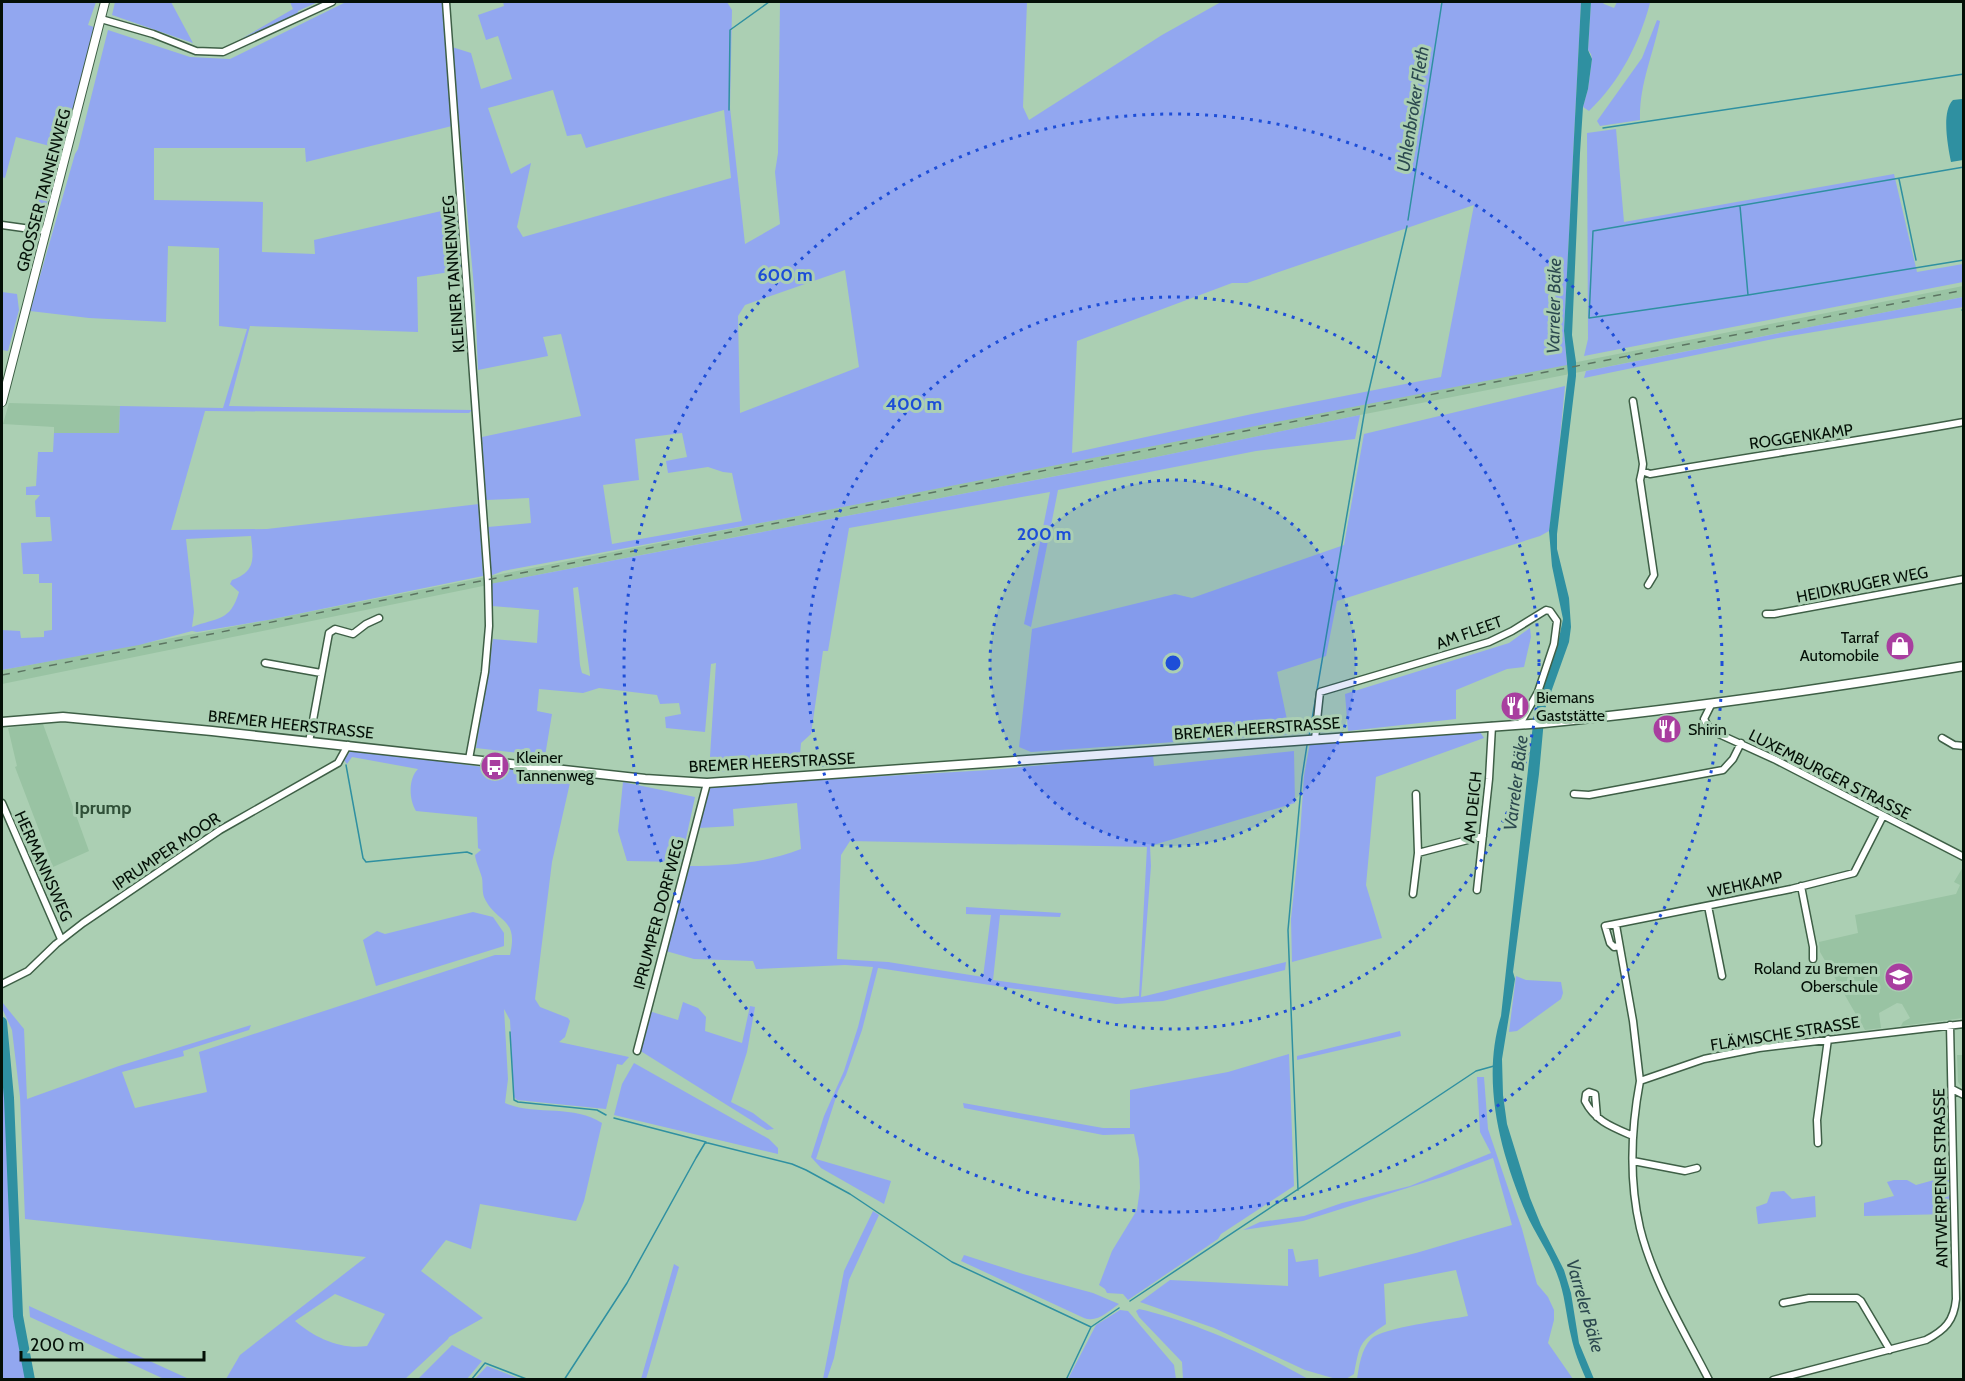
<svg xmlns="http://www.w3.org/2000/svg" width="1965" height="1381" font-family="Cabin,sans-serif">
<rect width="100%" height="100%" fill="#abcfb3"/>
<!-- built -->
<path fill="#99c3a3" d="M1963,286V297L1360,415L1161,456L552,572L2,684V670L268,620Z
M9,403L120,406L119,433H54V427L3,424Z
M43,724L89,851L53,867L15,767L17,766L8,728Z
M1963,867V1018L1901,1026L1903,1022L1910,1018L1902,1004L1897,1003L1879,1013L1881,1028L1865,1030L1820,952L1819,942L1858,933L1855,915L1956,894L1960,885L1954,882Z
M1957,1055H1963V1089L1958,1082Z"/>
<!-- green -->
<path fill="#92a7f0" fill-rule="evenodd" d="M2,2H96L88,25L97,28L61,149L16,137L5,178L2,177Z
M115,2H171L193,43L112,15Z
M290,2H318L298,11L297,17L243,40V38L293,9Z
M346,2H442L452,126L306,162L305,148H154V200L263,202L262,252L315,254L314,240L459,207L463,270L417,277L418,332L250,326L229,406L472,410L469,413L205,411L171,530L267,529L479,504L483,576L268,620L197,632L192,631L139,645L2,670V630L20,631L21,638L44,637V631L52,630V583H39V574H23L21,543L52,541L50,517H36L35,501L40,495H26V487L36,486L38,452H53L54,433H119L120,406L223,408L247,329L219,326V248L168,246L166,322L89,318L30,311L75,154L78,149L108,30L190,57L230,59ZM251,536C253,557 257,571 232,580L230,584L239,592C230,622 218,617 192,627L194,612L186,539Z
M503,2H727L732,10L730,108L745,244L780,224L775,172L778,153L780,2H1027L1023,107L1029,120L1162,35L1221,2H1439L1440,4L1444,2H1581L1564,331L1567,365L787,518L503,571L490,576V537L488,527L531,523L529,498L486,500L482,437L581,416L561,334L543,337L548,356L478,370L475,298L452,47L471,53L481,89L512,79L498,36L486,40L478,15L504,6ZM553,90L567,136L581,134L586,148L724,110L731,178L523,237L517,227L531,163L511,174L488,108ZM1474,205L1441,377L1252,414L1072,453L1077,341L1232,283H1247ZM845,270L859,367L740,413L738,316L745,305ZM682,433L687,457L666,461L668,473L708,467L723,472L732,473L742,521L612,544L603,485L639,480L635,439Z
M1591,2H1602L1604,4L1614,8L1617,2L1650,3C1639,44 1620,81 1589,111L1583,107L1588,89L1592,59L1591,54L1588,50Z
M1657,20L1660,21C1653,55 1639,85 1640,120L1600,126L1597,121L1642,58Z
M1616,129L1624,222L1894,174L1917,272L1963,264V282L1584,356L1588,339L1587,133Z
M37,185L51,188L46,206L35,204Z
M2,292L17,294L19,310L8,351L2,350Z
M1963,297V307L1778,338L1584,378L1586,371Z
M1565,386L1555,489L1549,531L1540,536L1337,601L1326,656L1277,672L1290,734L1031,752L1019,747L1032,629L1175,594L1192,598L1344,545L1364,434Z
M1360,415L1355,439L1256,451L1058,490L1031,627L1024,624L1050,492L849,528L828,651H823L811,734L801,743L799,767L709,772L716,663L711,664L705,732L666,728L665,717L681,714L679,703L660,704L657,695L599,688L583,693L539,689L537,711L552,714L545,756L476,748L493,639L537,643L539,610L492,606L490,584L1161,456ZM578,587L590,675V676L582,673L580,665L573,588Z
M1530,628L1531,637L1524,667L1507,669L1456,690V719L1348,731L1345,694L1509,643Z
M1480,732L1484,738L1376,777L1366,885L1382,938L1292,962L1291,919L1300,835L1304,776L1310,743Z
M352,749L490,768L572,774L552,862L535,999L540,1007L568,1018L570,1021L565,1037L559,1042L629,1057L622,1065L617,1064L606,1109L517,1100L514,1097L510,1020L504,1009L508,1079L505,1103C534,1116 574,1104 602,1123L584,1201L576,1221L480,1204L471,1249L446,1240L421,1271L483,1318L449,1337L448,1339L405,1379H226L240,1355L366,1257L25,1219L20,1097L12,1030L2,1008V1002L24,1029L27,1099L119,1066L251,1025L249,1030L183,1051L184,1056L122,1072L135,1108L207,1092L199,1052L495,955H510C519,916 496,924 484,897C482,891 483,884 482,878C480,870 476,863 475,855L481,850L478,848L477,817L416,811C409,800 408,779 418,769L352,757L347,764L344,760ZM335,1294L385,1314L367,1346C341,1350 315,1338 295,1321Z
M1294,751L1295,803L1150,846L1151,866L1141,997L1286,962L1285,970L1163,1001L1116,1004L878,968L862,1030L846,1075L838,1091L816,1159L891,1181L884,1204L821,1168L811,1157L824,1116L844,1071L858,1027L873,967L845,965L756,969L753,961L694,959L666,951L690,866C728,866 765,863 801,849L797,803L733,809L734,826L699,828L710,786L990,770L1153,755L1154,766ZM850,841L1147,847L1139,996L1122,998L993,980L1000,915L1060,917L1061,913L966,907V914L991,915L983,977L888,962L837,959L841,855Z
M623,782L695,797L681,862L627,861L618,831Z
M473,912L493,917L504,933V946L376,986L363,940L377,931L385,934Z
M1516,976L1526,980L1561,982L1563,993L1561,999L1517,1031L1509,1032Z
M683,1002L698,1008L706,1017L705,1031L742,1043L750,1006L755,1007L747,1052L731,1102L753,1113L774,1129L767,1130L639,1050L649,1011L678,1020Z
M2,1028L9,1099L17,1316L29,1379H2Z
M1400,1031L1401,1036L1297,1060V1056Z
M1289,1054L1294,1186L1221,1234L1218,1239L1128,1300L1123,1294L1107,1293L1105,1289L1099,1285L1112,1251L1137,1210L1140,1188L1139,1159L1134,1134L1103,1135L964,1108L963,1103L1103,1128H1130V1090L1228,1072Z
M634,1063L769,1139L778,1148V1154L614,1115L622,1084Z
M1477,1077H1484L1488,1129L1522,1229L1537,1284L1548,1297L1554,1310V1320L1548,1343L1573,1379H1357C1359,1366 1361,1350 1371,1339C1383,1327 1448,1320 1468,1316L1456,1270L1384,1284L1386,1324C1359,1342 1360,1343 1354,1374L1346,1379H1336L1305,1370L1214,1328L1140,1302L1170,1280L1288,1286V1249H1293L1296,1262L1318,1259L1319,1277L1416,1253L1512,1225L1493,1158L1442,1177L1303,1221L1243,1230L1260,1222L1304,1216L1342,1203L1410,1186L1491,1153L1480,1132Z
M1894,1180H1907L1916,1185L1934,1180H1950L1949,1214L1864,1216V1203L1894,1196L1887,1182Z
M1784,1191L1792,1199L1815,1196L1816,1217L1758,1224L1756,1207L1767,1203L1771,1192Z
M873,1211L879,1215L849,1280L834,1358L827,1379H823L844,1271Z
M964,1255L1023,1274L1093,1293L1119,1304C1109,1311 1097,1323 1084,1318L961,1261Z
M674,1264L679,1267L646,1379H641Z
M29,1306L189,1379H164L30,1317Z
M1139,1309C1192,1321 1261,1352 1308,1379H1183L1182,1362L1139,1317L1136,1311Z
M1120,1310L1128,1311L1174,1365L1176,1379H1068L1096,1325Z
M452,1345L482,1361L467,1379H418Z
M487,1366L520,1379H475Z"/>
<!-- water -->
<path fill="#2f90a1" d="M1581,2H1591L1588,50L1592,59L1588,89L1583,107L1580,153L1572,335L1576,362V376L1557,534V549L1569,598L1571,627L1569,642L1545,709L1539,774L1513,972L1515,979L1502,1059L1503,1095L1507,1124L1530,1198L1541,1225L1564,1270L1571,1293L1579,1343L1594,1379H1586C1580,1365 1574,1351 1571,1336C1566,1315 1565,1294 1557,1274C1549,1252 1535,1234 1526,1213C1500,1152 1481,1081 1501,1016L1534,715L1557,648L1563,619L1552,566L1549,531L1568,374L1564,331Z
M1962,99L1964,100L1963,160L1951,162C1948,146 1941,112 1953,100Z"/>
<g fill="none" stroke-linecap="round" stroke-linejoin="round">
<!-- stream -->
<path stroke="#2f90a1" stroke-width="1.5" d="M729,110L730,30L769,2
M1603,128L1964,74
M1964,167L1593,231L1589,318L1748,295L1964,260
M1899,179L1916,260
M1740,206L1748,295
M1408,220L1442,2
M1962,310H1964
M1309,737L1366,403L1407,226
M346,765L363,858L366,862L467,852L472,854
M510,1032L514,1100L518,1102L597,1110L606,1115
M614,1118L706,1142
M1298,1190L1288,930L1302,777L1307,745
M1130,1301L1476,1071L1494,1066
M471,1380L485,1363L529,1380
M564,1380L627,1283L696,1158L705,1143H708L792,1164L806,1170L850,1194L952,1262L1091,1327
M1066,1380L1091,1327L1119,1308"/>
<!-- river -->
<path stroke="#2f90a1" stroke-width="10" d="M2,1022L9,1098L18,1316L30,1380"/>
<!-- minor casing -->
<g stroke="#3e5f46" stroke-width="9">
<path id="minor" d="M446,2L488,581L489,626L485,672L469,759
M101,19L153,34L196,51L223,52L332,2
M2,225L45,231
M1633,401L1643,464L1642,471
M1648,585L1654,575L1640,480L1642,471L1650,474C1754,456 1859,441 1964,422
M1766,614H1774L1964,579
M265,663L321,673
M1711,705L1704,719L1710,730L1776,760L1964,857
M1942,738L1954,745L1964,746
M1315,739L1320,692L1489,642L1512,631L1546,610L1550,611L1557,621L1554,644L1538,692L1520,724
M309,742L329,633L335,629L353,634L366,624L379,618
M1574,794L1589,795L1723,770L1733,759L1741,743
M2,803L61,939
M1418,853L1483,836
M1801,886L1813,947V959
M1477,890L1489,779L1492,726
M1413,894L1418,853L1416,794
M1708,906L1722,976
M1616,925L1633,1021L1640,1081
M1619,946L1614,947L1610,943L1605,926L1791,889L1854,873L1883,816
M2,984L28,971L56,944L83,923L220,830L338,763L348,745
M637,1051L707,783
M1952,1089L1964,1095
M1597,1117L1595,1094L1589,1092L1586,1094L1585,1101C1595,1121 1612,1127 1633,1136
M1818,1143L1817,1120L1828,1039
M1633,1161L1685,1171L1697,1168
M1783,1303L1809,1298H1857L1861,1301L1890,1350
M1709,1380C1684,1331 1653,1281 1640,1228C1629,1180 1631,1129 1640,1081L1704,1059L1759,1048L1964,1024
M1773,1380L1926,1340C1945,1330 1954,1321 1956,1299L1950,1025"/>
</g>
<!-- tertiary casing -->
<g stroke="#3e5f46" stroke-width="10">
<path id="tertiary" d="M2,402L105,2"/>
</g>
<!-- secondary casing -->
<g stroke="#3e5f46" stroke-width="11">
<path id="secondary" d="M2,722L63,717L212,731L645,779L707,783L1544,723C1686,709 1823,689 1964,666"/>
</g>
<!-- minor -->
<use href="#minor" stroke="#fff" stroke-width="6"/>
<!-- tertiary -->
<use href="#tertiary" stroke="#fff" stroke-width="8"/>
<!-- secondary -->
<use href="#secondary" stroke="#fff" stroke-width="8"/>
<!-- rail -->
<path stroke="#5c7562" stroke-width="1.5" stroke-dasharray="8 8" stroke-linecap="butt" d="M2,675L1964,290"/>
</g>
<!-- distance rings -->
<circle cx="1173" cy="663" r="183" fill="#1d4ed8" fill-opacity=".12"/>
<g fill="none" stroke="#1d4ed8" stroke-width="3" stroke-dasharray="3 6">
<circle cx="1173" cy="663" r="183"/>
<circle cx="1173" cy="663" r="366"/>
<circle cx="1173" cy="663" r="549"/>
</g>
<!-- icons -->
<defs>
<g id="shop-disc" transform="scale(1.5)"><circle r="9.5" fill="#a83e9f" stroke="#abcfb3"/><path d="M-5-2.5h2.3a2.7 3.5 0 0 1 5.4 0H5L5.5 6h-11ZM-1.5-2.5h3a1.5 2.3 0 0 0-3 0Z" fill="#fff"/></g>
<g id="restaurant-disc" transform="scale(1.5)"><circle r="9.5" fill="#a83e9f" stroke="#abcfb3"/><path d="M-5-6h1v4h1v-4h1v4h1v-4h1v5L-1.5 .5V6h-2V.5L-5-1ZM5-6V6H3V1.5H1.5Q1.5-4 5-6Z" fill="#fff"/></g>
<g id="bus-disc" transform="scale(1.5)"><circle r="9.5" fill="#a83e9f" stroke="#abcfb3"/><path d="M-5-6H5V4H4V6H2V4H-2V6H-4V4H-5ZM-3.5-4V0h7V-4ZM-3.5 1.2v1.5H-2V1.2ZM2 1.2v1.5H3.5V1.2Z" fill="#fff"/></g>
<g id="school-disc" transform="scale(1.5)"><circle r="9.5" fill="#a83e9f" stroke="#abcfb3"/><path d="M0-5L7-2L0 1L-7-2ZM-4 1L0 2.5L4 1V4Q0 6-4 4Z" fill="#fff"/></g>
</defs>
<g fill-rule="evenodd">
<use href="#shop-disc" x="1900" y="646"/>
<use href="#restaurant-disc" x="1515" y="706"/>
<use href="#restaurant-disc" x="1667" y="729"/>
<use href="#bus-disc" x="495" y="766"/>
<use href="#school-disc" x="1899" y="977"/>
</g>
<g text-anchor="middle" stroke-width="6" stroke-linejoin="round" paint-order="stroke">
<!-- street labels -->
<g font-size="16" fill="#041007" stroke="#abcfb3">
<text transform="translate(43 190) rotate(-75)" y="6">GROSSER TANNENWEG</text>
<text transform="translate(453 274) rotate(-94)" y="6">KLEINER TANNENWEG</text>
<text transform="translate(1801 436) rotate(-8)" y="6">ROGGENKAMP</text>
<text transform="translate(1862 584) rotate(-11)" y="6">HEIDKRUGER WEG</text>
<text transform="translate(1469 632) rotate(-20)" y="6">AM FLEET</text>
<text transform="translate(291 724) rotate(6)" y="6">BREMER HEERSTRASSE</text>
<text transform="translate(1257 728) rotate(-4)" y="6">BREMER HEERSTRASSE</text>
<text transform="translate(772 762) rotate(-3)" y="6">BREMER HEERSTRASSE</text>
<text transform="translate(1830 774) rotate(27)" y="6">LUXEMBURGER STRASSE</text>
<text transform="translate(1472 807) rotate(-84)" y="6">AM DEICH</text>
<text transform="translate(166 851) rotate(-34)" y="6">IPRUMPER MOOR</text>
<text transform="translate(44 866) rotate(66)" y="6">HERMANNSWEG</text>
<text transform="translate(1745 884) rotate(-12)" y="6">WEHKAMP</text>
<text transform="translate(658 914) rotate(-75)" y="6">IPRUMPER DORFWEG</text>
<text transform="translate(1785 1033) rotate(-9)" y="6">FLÄMISCHE STRASSE</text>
<text transform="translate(1940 1178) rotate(-91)" y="6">ANTWERPENER STRASSE</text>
</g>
<!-- poi labels -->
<g font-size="16" fill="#041007" stroke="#abcfb3" text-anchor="start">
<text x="1879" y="643" text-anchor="end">Tarraf<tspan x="1879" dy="18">Automobile</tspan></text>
<text x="1536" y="703">Biemans<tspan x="1536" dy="18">Gaststätte</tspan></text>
<text x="1688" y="735">Shirin</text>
<text x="516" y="763">Kleiner<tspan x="516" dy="18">Tannenweg</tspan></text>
<text x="1878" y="974" text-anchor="end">Roland zu Bremen<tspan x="1878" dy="18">Oberschule</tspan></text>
</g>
<!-- water labels -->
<g font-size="18" font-style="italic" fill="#2c494f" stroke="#abcfb3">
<text transform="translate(1413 109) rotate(-81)" y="6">Uhlenbroker Fleth</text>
<text transform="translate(1554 306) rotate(-89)" y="6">Varreler Bäke</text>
<text transform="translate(1516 783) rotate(-83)" y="6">Varreler Bäke</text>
<text transform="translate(1585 1306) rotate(74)" y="6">Varreler Bäke</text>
</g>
<!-- neighbourhood labels -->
<g font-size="18" font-weight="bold" fill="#305038" stroke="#abcfb3">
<text x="103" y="814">Iprump</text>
</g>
</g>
<circle cx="1173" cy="663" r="9" fill="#1d4ed8" stroke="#abcfb3" stroke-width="3"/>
<g font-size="18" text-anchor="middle" font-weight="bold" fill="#1d4ed8" stroke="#abcfb3" stroke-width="6" stroke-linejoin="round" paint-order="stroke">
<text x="785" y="281">600 m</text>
<text x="914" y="410">400 m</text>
<text x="1044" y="540">200 m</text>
</g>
<!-- border -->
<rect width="1965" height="1381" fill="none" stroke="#041007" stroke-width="6"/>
<!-- scale -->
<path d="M21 1351v9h183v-9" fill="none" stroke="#041007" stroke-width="3"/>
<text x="30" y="1351" font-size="18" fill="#041007" stroke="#abcfb3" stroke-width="4.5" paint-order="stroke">200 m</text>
</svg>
